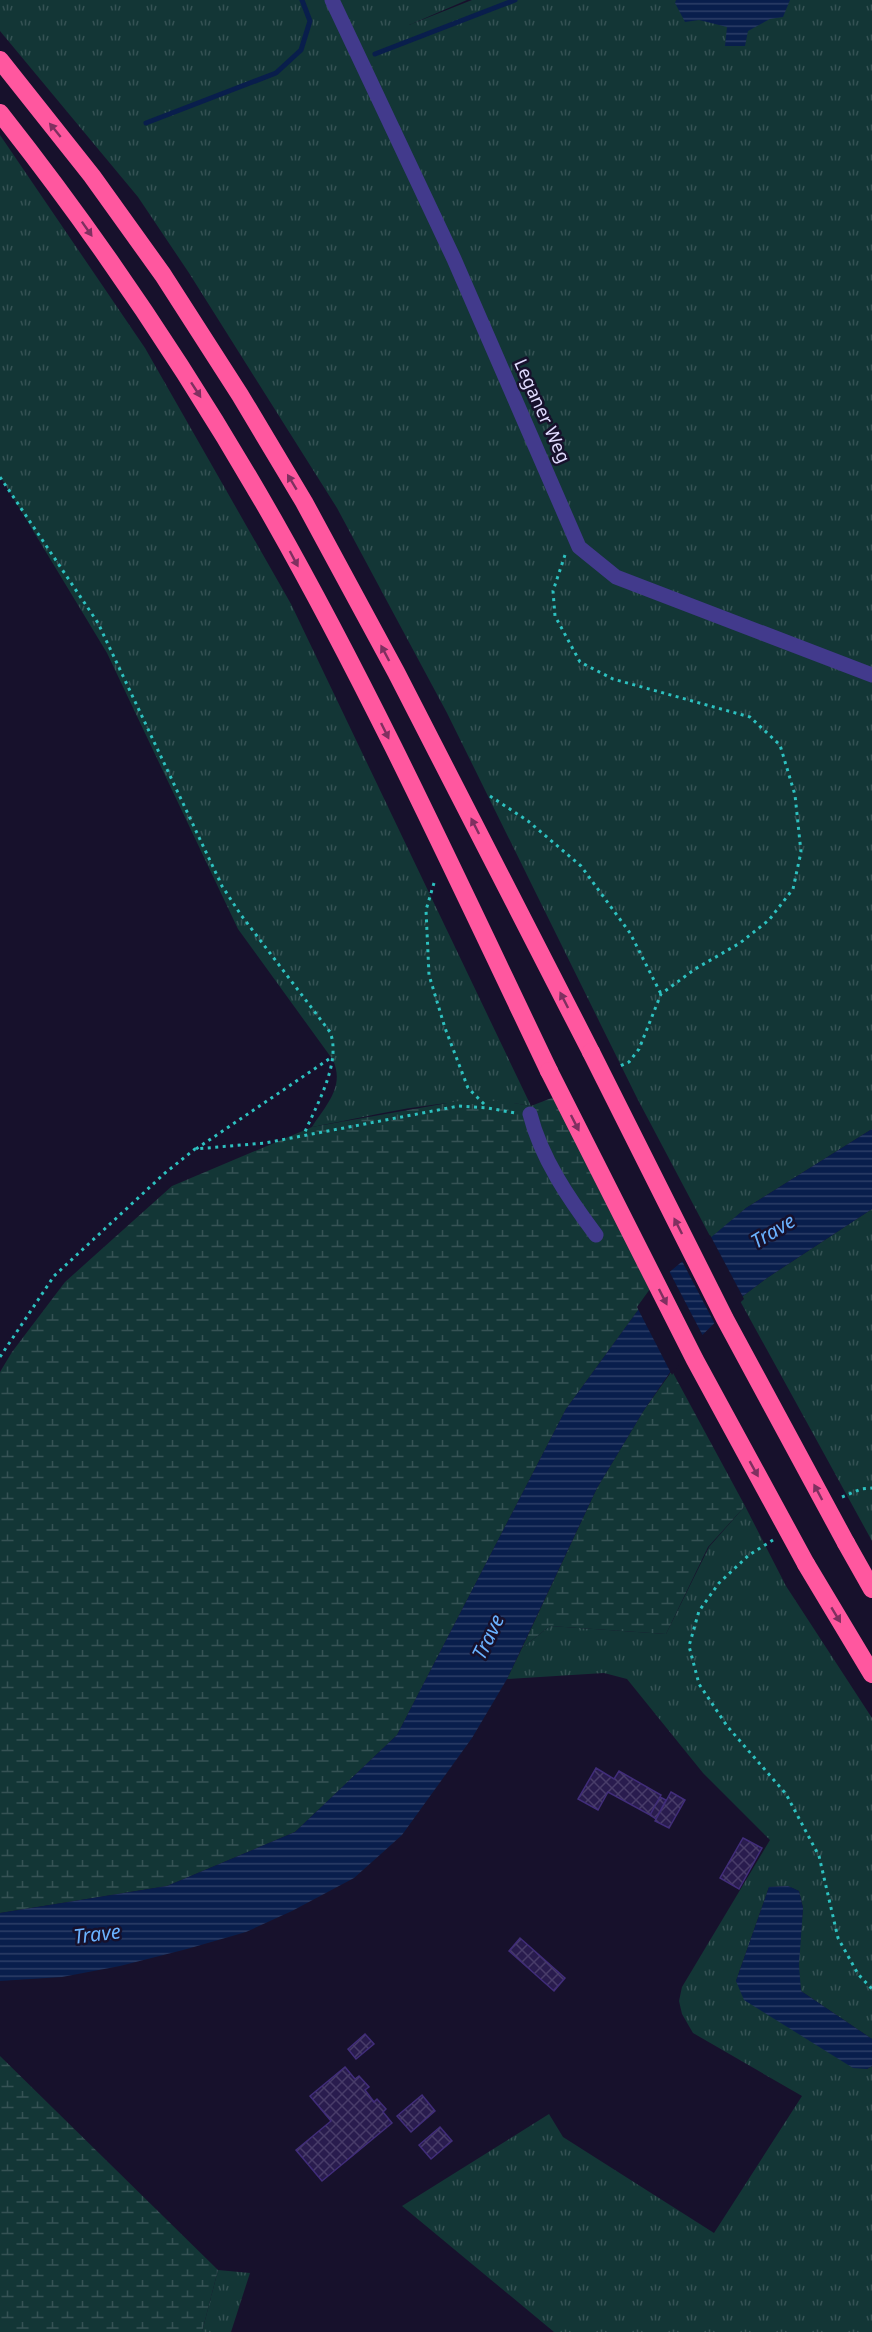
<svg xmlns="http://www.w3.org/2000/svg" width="872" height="2332" font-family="'Noto Sans',sans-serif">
<defs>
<pattern id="grass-tufts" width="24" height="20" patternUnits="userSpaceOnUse" patternTransform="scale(1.5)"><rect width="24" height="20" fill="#133636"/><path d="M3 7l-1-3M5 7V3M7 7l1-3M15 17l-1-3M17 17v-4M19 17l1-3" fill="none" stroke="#355254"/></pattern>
<pattern id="wetland-marsh" width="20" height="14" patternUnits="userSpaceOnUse" patternTransform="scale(1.5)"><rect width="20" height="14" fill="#133636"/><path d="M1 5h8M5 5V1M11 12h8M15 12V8" fill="none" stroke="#355254"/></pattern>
<pattern id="water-rules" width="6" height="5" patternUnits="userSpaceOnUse" patternTransform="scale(1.5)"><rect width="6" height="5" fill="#091e4c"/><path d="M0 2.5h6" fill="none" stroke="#2d3e67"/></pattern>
<pattern id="building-cross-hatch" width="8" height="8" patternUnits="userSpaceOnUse" patternTransform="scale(1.5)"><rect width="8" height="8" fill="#291c4e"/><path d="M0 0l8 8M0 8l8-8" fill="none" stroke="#483c69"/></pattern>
</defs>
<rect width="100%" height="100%" fill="#17112c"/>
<!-- grass -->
<path fill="url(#grass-tufts)" d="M0,0H467L409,25L472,0H872V1129L746,1208L711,1238L637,1098L447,713L337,508L189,273L138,197L0,31Z
M0,135L145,348L291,604L531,1106C458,1092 384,1114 312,1127C326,1105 345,1087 333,1060L238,929L107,653L0,476Z
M872,1209V1541L739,1299L767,1278Z
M745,1506L786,1586L872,1718V2039L801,1991L798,1965L803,1908L799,1891L788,1886L769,1887L736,1981L867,2069L872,2066V2332H554L402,2206L549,2114L563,2137L714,2233L802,2096L693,2033L682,2014L679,2001L682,1987L770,1840L703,1773L627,1679L604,1673L507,1679L522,1648L550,1626L666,1634L709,1547Z
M218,2270L250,2273L231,2332H202Z"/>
<!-- wetland -->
<path fill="url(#wetland-marsh)" d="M567,1092L660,1280L566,1409L397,1735L295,1832L167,1886L0,1913V1372L12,1352L65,1282L172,1186L312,1127L459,1101H503L531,1106Z
M672,1371L745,1506L708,1547L666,1634L550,1626L522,1648L597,1488L644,1410Z
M0,2056L218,2270L202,2332H0Z"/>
<!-- water -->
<path fill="url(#water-rules)" d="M676,0H790L783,17L770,19L748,31L745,46H725L727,27L699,20L685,22L675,3Z
M872,1129V1209L767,1278L739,1299L682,1355L644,1410L597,1488L507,1679L472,1738L402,1835L382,1853L354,1878L292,1911L246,1932L187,1949L120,1966L62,1977L0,1981V1913L167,1886L295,1832L397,1735L566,1409L660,1280L746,1208Z
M788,1886L799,1891L803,1908L799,1965L801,1991L872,2039V2066L867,2069L853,2068L744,2000L736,1981L769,1887Z"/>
<!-- pier -->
<path fill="#17112c" d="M710,1235L744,1299L716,1326L681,1259Z
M668,1269L704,1338L684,1357L672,1375L637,1307L658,1278Z"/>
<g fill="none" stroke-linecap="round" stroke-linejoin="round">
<!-- stream -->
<path stroke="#091e4c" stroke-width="5" d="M375,54L515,0
M146,123L276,73L301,50L310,21L302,0"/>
</g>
<!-- building -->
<path fill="url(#building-cross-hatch)" stroke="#412d7a" stroke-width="1.5" d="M596,1768L614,1779L619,1771L661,1795L650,1815L608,1792L598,1810L578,1799Z
M671,1792L685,1800L669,1828L655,1821Z
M660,1797L666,1800L656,1819L650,1815Z
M743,1838L762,1848L739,1889L720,1878Z
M520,1938L565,1978L554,1991L509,1951Z
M365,2034L374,2044L356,2059L348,2049Z
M345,2067L355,2079L359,2076L369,2087L365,2090L374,2102L377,2099L386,2109L383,2112L392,2123L322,2181L296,2150L331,2121L310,2096Z
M422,2095L435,2111L411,2132L397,2116Z
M440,2127L452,2141L431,2159L419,2145Z"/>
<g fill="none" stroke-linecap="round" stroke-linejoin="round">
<!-- path -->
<path stroke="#2dc1c0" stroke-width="3" stroke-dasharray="3 4.5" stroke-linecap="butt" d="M0,477L98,623L222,886L241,915L330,1032C342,1062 316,1106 304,1134
M565,555L553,591L555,616L580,662L613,679L750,717L780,745L795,795L801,852L793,889L769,920L740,943L695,969L661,994L639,1049L629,1062L618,1067
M490,796L528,821L581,866L630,933L661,994
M434,883L426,910L429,975L445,1028L468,1088L486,1106
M196,1149L332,1057
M0,1357L54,1276L165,1173L195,1149L265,1143L459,1106L488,1108L515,1113
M842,1497L861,1489L872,1488
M773,1540L749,1555L719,1583L699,1611L689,1646L699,1684L727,1726L786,1794L819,1856L838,1938L858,1974L872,1989"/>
<!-- minor -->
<path stroke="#423a8c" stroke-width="15" d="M332,0L454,259L579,547L616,577L872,675
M530,1114C541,1158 569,1199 596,1235"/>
<!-- highway -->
<path stroke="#ff579f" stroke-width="18" d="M0,60L92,176L163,275L240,395L304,502L396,672L591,1052
M0,113C101,241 192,377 273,519C374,697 460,885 549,1071
M846,1543L872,1589
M806,1564L872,1674"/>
<!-- highway-bridge -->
<path stroke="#ff579f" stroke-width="18" d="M591,1052L725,1319L846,1543
M549,1071L695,1360L806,1564"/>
</g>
<!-- one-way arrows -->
<defs><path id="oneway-solid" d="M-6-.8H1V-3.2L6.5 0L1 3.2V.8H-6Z" transform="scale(1.5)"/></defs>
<g fill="#7f3060">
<use href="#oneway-solid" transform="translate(55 130) rotate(-129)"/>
<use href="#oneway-solid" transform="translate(87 229) rotate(55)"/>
<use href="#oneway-solid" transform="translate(196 390) rotate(57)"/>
<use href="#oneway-solid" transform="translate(292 482) rotate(-121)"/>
<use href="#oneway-solid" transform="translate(294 559) rotate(62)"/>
<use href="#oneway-solid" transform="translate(385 653) rotate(-118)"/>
<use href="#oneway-solid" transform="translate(385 731) rotate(64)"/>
<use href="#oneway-solid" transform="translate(475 826) rotate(-117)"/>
<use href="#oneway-solid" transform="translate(564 1000) rotate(-117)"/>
<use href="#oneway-solid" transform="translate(575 1123) rotate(63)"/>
<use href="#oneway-solid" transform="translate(678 1226) rotate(-117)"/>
<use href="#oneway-solid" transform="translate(663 1297) rotate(63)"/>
<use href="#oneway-solid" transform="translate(754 1469) rotate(61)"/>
<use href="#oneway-solid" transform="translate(818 1492) rotate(-118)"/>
<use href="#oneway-solid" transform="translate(836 1615) rotate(59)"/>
</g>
<g text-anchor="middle" stroke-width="5" stroke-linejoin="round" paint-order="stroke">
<!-- street labels -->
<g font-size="18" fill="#e1dcff" stroke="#17112c">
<text transform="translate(542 411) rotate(66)" y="6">Leganer Weg</text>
</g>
<!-- water labels -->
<g font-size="20" font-style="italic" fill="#6ab2ff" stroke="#17112c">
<text transform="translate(773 1231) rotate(-31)" y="7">Trave</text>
<text transform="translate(488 1637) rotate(-64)" y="7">Trave</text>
<text transform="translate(97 1934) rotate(-7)" y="7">Trave</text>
</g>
</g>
</svg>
